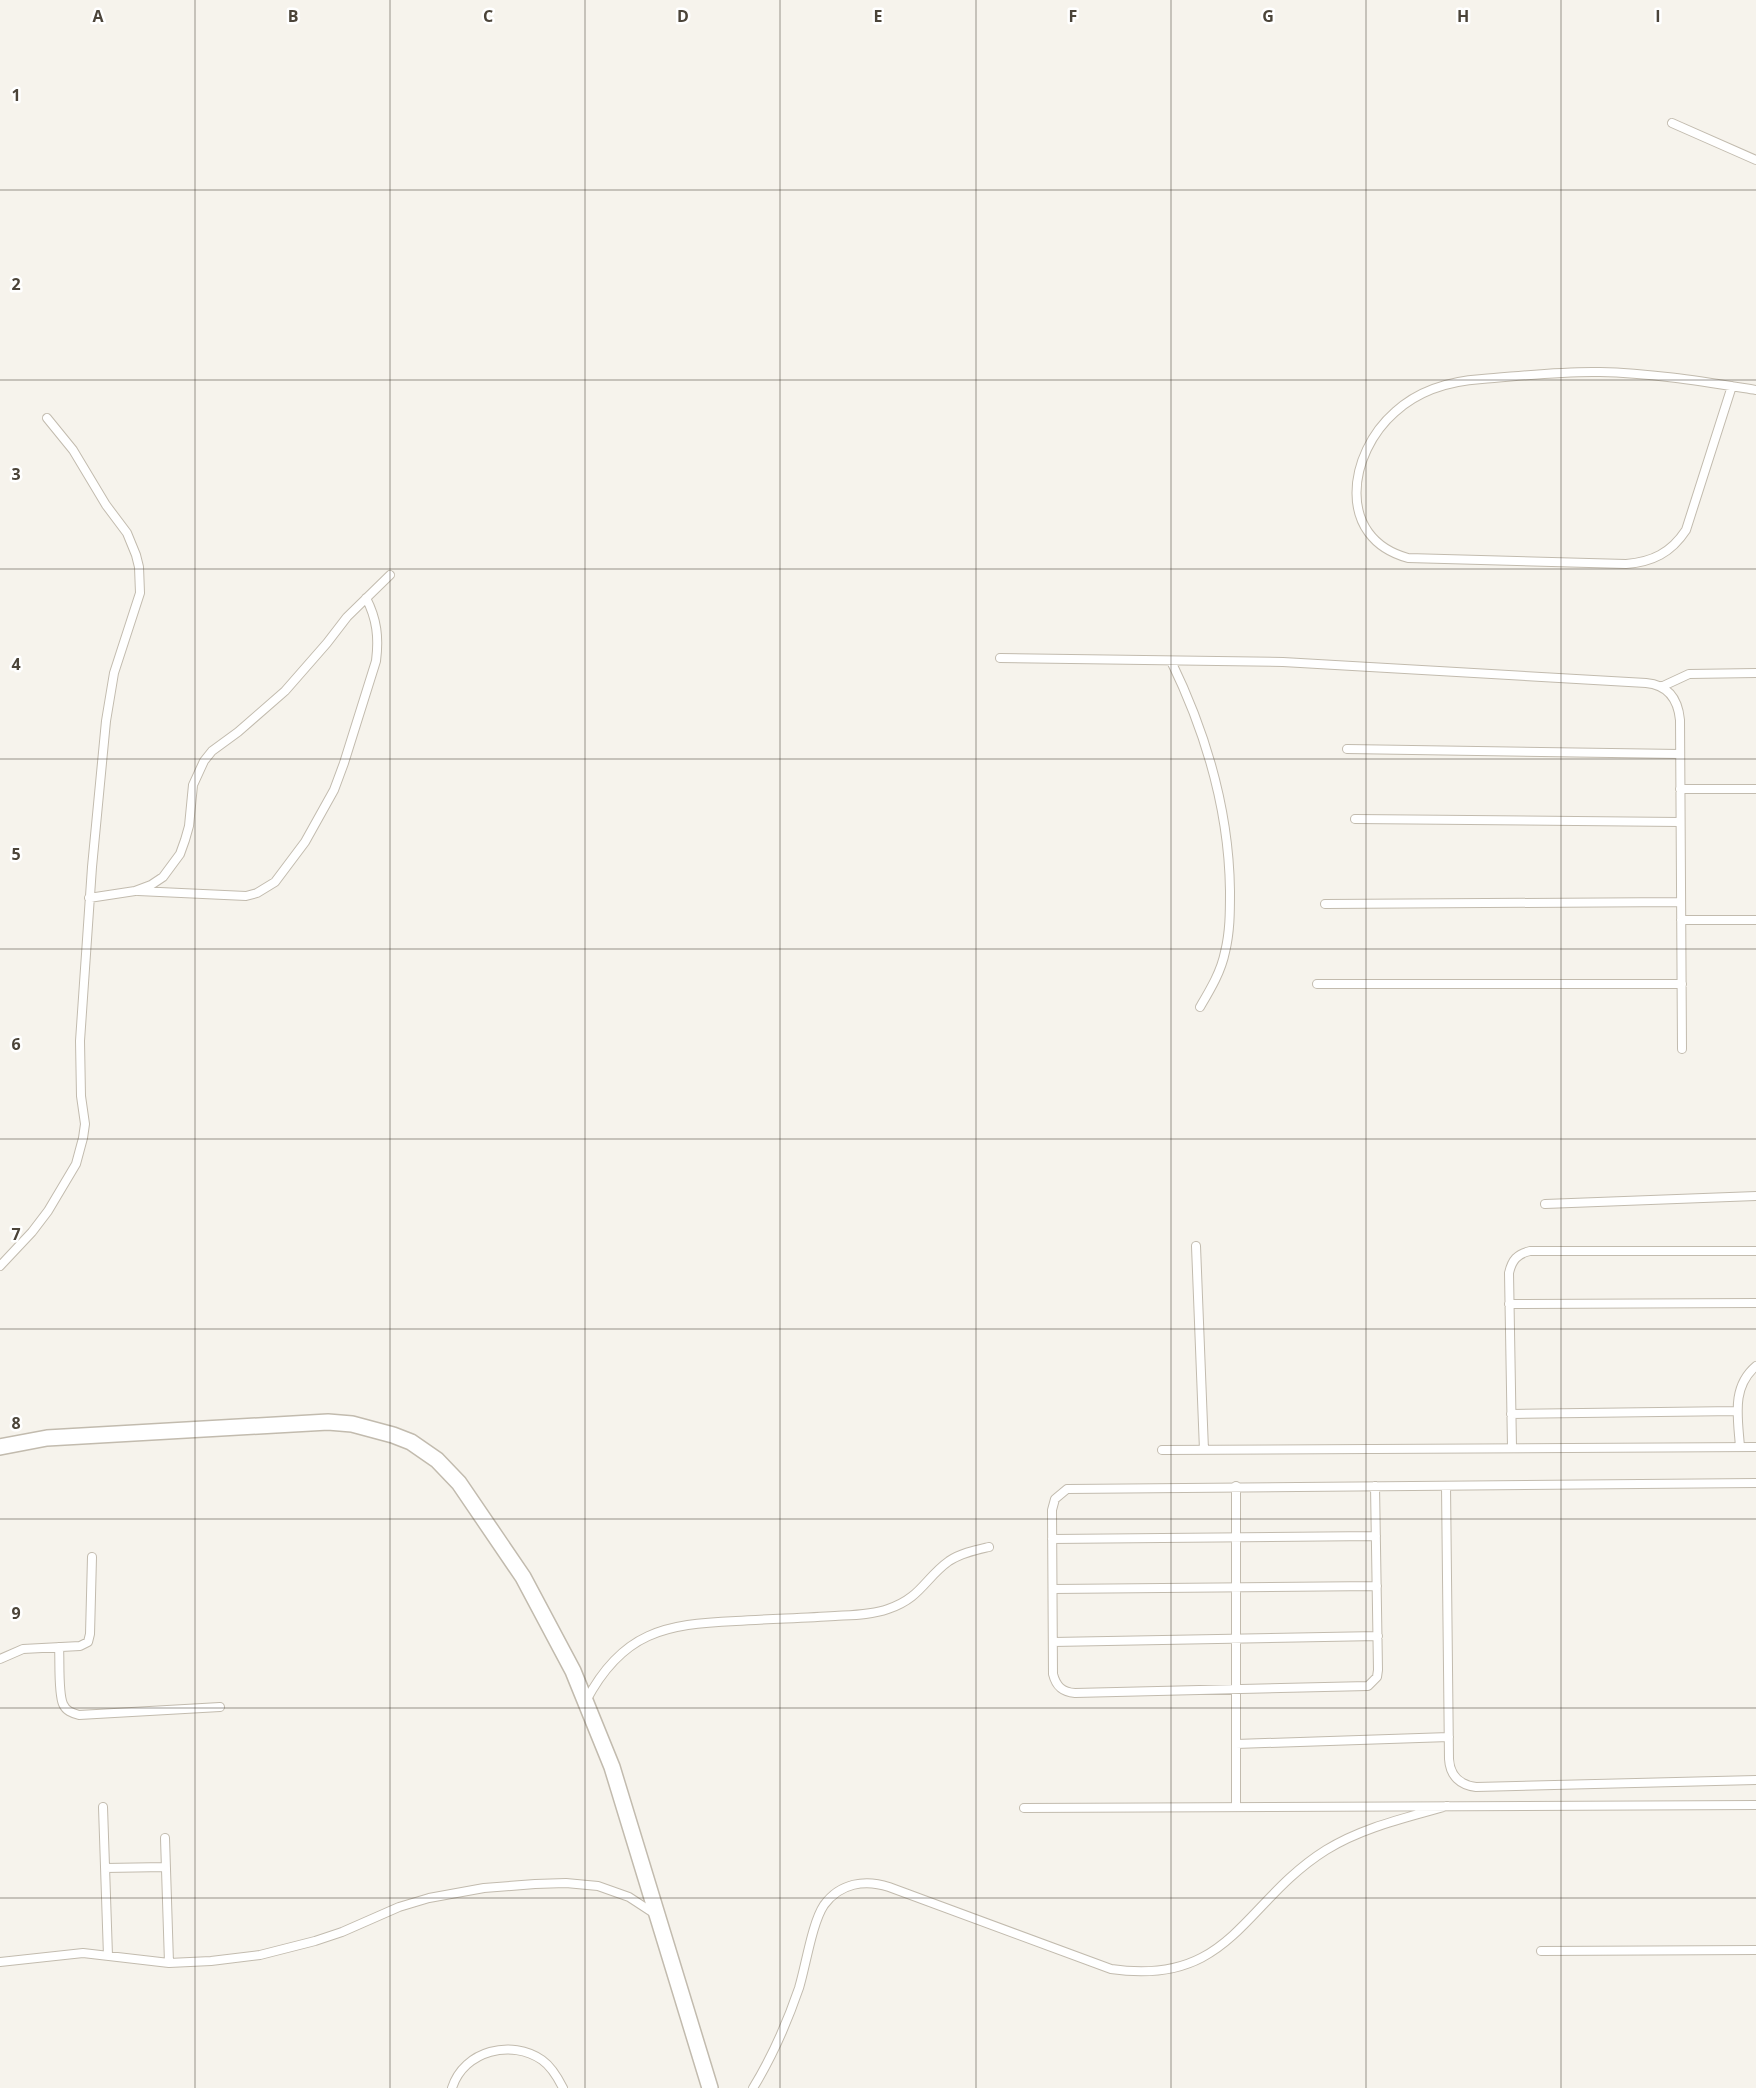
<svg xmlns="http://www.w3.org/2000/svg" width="1756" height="2088" font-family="'Open Sans',sans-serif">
<rect width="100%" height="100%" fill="#f6f3ec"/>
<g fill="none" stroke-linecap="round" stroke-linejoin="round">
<!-- lane casing -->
<g stroke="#c2bbae" stroke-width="10">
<path id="lane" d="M1672,123L1756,160
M1732,386L1686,530C1671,553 1652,562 1626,564L1408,558C1335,538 1348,453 1395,412C1419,390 1450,381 1482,379C1521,376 1561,371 1600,372C1652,373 1705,382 1756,390
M1000,658L1283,662L1646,683C1668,685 1678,699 1680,720L1682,1049
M1171,661C1206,733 1229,810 1230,891C1230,912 1230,932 1225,952C1221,972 1210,990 1200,1007
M1661,687L1689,674L1756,673
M1347,749L1680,754
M1680,789H1756
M1355,819L1680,822
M138,891L246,896L257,893L275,882L305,842L334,790L344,763L376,661C379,638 377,619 366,598
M89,898L135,891L151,885L163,877L180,854L185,840L189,826L193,785L204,761L212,751L238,732L285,691L327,643L347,617L390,575
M1325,904L1681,902
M1681,920H1756
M1317,984H1682
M1545,1204L1756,1196
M1196,1246L1204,1450
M0,1266L32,1232L48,1211L76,1164L83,1138L85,1124L81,1096L80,1041L92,867L106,721L114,673L140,593L139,567L136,555L127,533L106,505L73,450L47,418
M1509,1304L1756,1303
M1511,1414L1737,1411
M1512,1447L1509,1273C1512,1260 1517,1254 1530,1251H1756
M1740,1447C1738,1418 1731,1387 1756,1366
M1162,1450L1756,1447
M1236,1486V1807
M1375,1486L1378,1670L1377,1677L1368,1686L1075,1693C1062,1692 1056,1686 1053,1674L1052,1510L1055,1499L1067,1489L1756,1483
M1446,1486L1449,1759C1450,1776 1460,1785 1476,1787L1756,1780
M1052,1539L1376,1536
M1053,1589L1377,1586
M1053,1642L1378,1636
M59,1647C60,1661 58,1692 63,1704C66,1711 72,1713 79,1715L220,1707
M0,1659L23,1649L80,1646L88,1642L90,1634L92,1557
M586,1701C622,1632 665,1624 736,1621C769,1619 802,1618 835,1616C852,1615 871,1615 888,1609C921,1598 925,1578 949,1561C961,1553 976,1550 989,1547
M1236,1744L1449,1737
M103,1807L108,1956
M1024,1808L1756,1805
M165,1838L169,1963
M105,1868L166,1867
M1541,1951L1756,1950
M0,1962L83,1953L169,1963L211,1961L260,1955L315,1941L342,1932L399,1907L429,1898L484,1888L535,1884L566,1883L598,1886L629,1897L655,1914
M452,2088C464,2050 512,2039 542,2060C552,2067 558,2078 563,2088
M753,2088C772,2057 787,2023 799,1988C806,1965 812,1923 824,1905C840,1883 865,1879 889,1887L1111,1969C1231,1987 1243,1902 1326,1850C1363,1827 1406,1818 1447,1806"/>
</g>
<!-- street casing -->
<g stroke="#c2bbae" stroke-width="18">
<path id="street" d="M0,1447L47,1438L328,1422L352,1424L393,1435L411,1442L437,1460L459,1483L523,1577L573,1671L612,1767L710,2088"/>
</g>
<!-- lane -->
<use href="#lane" stroke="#fff" stroke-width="8"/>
<!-- street -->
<use href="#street" stroke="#fff" stroke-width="15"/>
</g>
<!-- grid -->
<path fill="none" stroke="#4b4439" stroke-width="1" stroke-opacity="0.55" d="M195,0V2088M390,0V2088M585,0V2088M780,0V2088M976,0V2088M1171,0V2088M1366,0V2088M1561,0V2088M0,190H1756M0,380H1756M0,569H1756M0,759H1756M0,949H1756M0,1139H1756M0,1329H1756M0,1519H1756M0,1708H1756M0,1898H1756"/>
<g font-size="16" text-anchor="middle" font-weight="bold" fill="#4b4439" stroke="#fff" stroke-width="5" stroke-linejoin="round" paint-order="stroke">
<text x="98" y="22">A</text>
<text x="293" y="22">B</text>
<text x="488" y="22">C</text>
<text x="683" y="22">D</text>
<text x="878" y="22">E</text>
<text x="1073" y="22">F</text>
<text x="1268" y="22">G</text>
<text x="1463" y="22">H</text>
<text x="1658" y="22">I</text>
<text x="16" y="101">1</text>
<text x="16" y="290">2</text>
<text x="16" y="480">3</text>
<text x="16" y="670">4</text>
<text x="16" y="860">5</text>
<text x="16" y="1050">6</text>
<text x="16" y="1240">7</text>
<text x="16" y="1429">8</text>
<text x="16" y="1619">9</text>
</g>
</svg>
